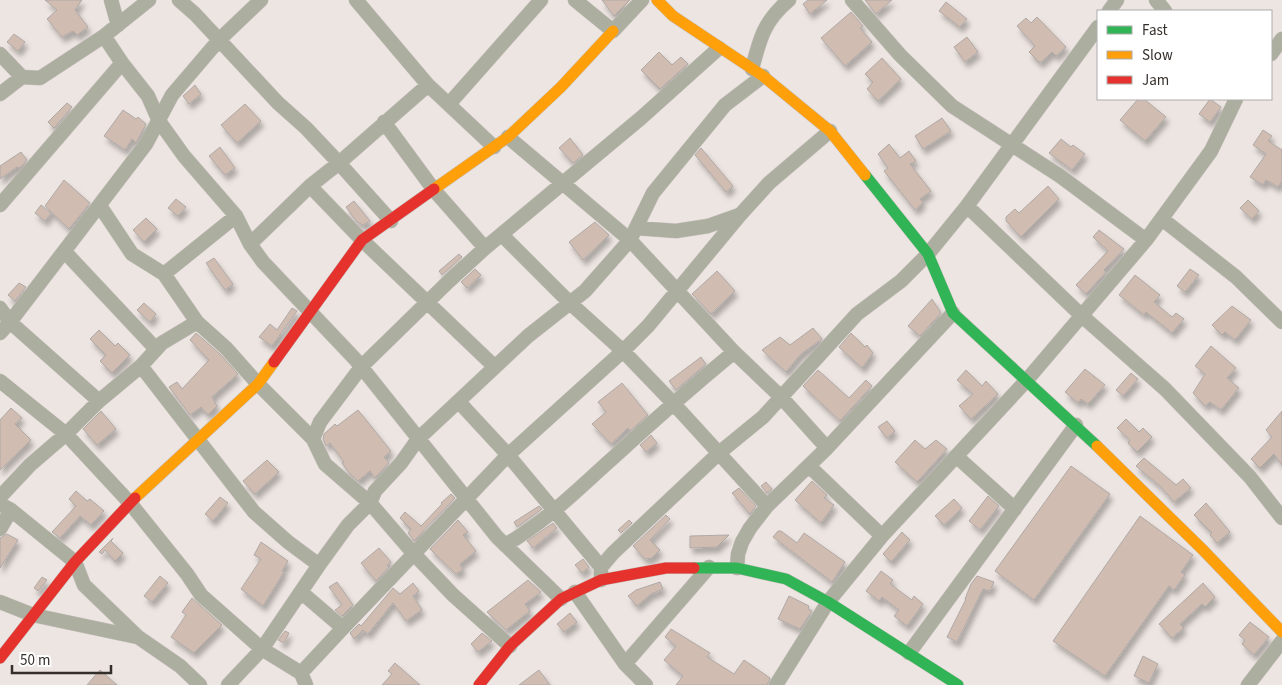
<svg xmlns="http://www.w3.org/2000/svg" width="1282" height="685" font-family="'Source Sans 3',sans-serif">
<defs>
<filter id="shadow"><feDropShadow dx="3" dy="5.5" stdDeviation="2.5" flood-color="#0004"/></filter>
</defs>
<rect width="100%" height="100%" fill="#ede5e1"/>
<!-- building -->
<path fill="#d1bcb1" stroke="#afa9a6" filter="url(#shadow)" d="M45,0H82L75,10L88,27L77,35L73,31L62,37L47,19L57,10Z
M602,0H630L614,16Z
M808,0H827L810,14L803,4Z
M865,0H892L876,14Z
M946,2L967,19L960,27L939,11Z
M851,12L863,26L860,28L872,42L845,66L821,38Z
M1037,17L1066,47L1056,56L1052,52L1040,63L1029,52L1035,46L1017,26L1026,18L1031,23Z
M14,34L25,42L18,51L7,42Z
M967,37L978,52L965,62L954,47Z
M659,52L672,65L681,57L688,64L660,89L641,70Z
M882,58L901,79L878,101L867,89L873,82L865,74Z
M195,85L201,94L189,104L183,96Z
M1138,99H1144L1166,117L1145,141L1120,120Z
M1210,99L1221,107L1210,122L1199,114Z
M67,103L72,107L54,128L48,122Z
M245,104L261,121L237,143L221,125Z
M123,110L136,119L138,117L146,124L136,143L132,139L125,150L104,136Z
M942,118L951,131L923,149L915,136Z
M1263,130L1272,136L1268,141L1282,150V181L1278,187L1266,180L1263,185L1250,177L1266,154L1253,145Z
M570,138L583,155L573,163L559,148Z
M1061,139L1071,147L1073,145L1085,154L1072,170L1049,153Z
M889,144L900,158L909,151L916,161L910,164L931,191L920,199L923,203L915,210L884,171L888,168L878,154Z
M220,147L235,168L225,175L209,156Z
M701,148L733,186L726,192L695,155Z
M21,152L27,160L20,168L17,167L0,179V166Z
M64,180L90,203L69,229L45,206Z
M1048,186L1059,199L1021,237L1006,221V217L1015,209L1019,213Z
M176,199L186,207L178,216L168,208Z
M1248,200L1259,211L1252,219L1240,208Z
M354,201L370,221L363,225L357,222L346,207Z
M41,205L51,213L45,221L35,213Z
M146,218L157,229L144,242L133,230Z
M595,222L609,235L583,260L569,242Z
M1099,230L1124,249L1104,270L1106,272L1086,294L1076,285L1108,251L1093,237Z
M459,254L462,257L442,275L439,271Z
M214,258L233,284L225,290L206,263Z
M475,269L481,275L467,288L461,282Z
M1190,269L1199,275L1185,292L1177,286Z
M717,271L735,291L711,314L692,294Z
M1135,275L1160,295L1154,302L1172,317L1176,313L1184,319L1172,333L1146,312L1144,315L1119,295Z
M19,283L26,287L15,301L8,295Z
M932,299L941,313L920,336L908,326Z
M144,303L156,314L150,322L137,310Z
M1232,306L1251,320L1235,340L1225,332L1222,335L1212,325Z
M292,308L297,311L272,346L259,337L270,324L277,330Z
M813,328L822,339L801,354L786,372L762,350L780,337L790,345Z
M99,330L115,346L118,343L130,355L112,373L100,361L106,355L90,339Z
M196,333L220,354L238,374L212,397L217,406L208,415L201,407L190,415L169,387L177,382L182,389L209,360L190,340Z
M851,333L865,347L867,345L873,353L862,368L839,347Z
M1211,346L1236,368L1227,378L1239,388L1221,410L1210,402L1205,406L1193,393L1205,374L1195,366Z
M701,357L706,364L676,390L669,381Z
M1085,369L1105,385L1088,404L1081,399L1078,403L1065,392Z
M818,370L849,398L866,380L872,386L840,421L803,386Z
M966,370L982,386L986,381L998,394L971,419L959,406L973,394L957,380Z
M1131,373L1138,379L1123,396L1116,390Z
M622,383L648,415L630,431L628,428L611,444L592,424L606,412L598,402Z
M11,408L22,418L15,424L31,440L0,470V420Z
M358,410L391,451L384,457L389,463L375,478L370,471L358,481L350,474L342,463L344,462L330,443L326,446L323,439L324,434L335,424L337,426Z
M101,411L116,429L97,445L83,429Z
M1282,411V465L1274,454L1260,468L1251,459L1272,437L1266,430Z
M1126,419L1139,432L1143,428L1152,437L1137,452L1128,443L1130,440L1117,428Z
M887,421L895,431L887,438L878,427Z
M651,435L657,443L646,452L640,445Z
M915,440L925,449L936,440L947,449L917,482L895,462Z
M1144,458L1176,485L1183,479L1191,488L1174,502L1161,487L1136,466Z
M267,460L279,472L255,494L243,481Z
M1071,466L1110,494L1034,600L995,571Z
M812,481L827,495L824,498L834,505L821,523L795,500Z
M766,482L772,489L767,493L761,486Z
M739,488L756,506L750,514L732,493Z
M76,491L87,501L90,499L104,511L91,525L80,516L60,538L52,532L76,506L69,499Z
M451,494L455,498L414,541L408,533L411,529L400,518L405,512L421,526L442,504L441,503Z
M988,496L999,506L980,530L969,521Z
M220,497L228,503L213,521L205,514Z
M954,499L962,508L944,525L935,516Z
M1206,503L1230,532L1217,543L1210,535L1212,533L1194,515Z
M539,506L542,509L517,527L514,522Z
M666,515L670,519L650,540L660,550L652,558L645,559L633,546Z
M1140,516L1193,555L1181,572L1185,575L1174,590L1169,586L1105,676L1053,641Z
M458,520L468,532L463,535L476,551L460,564L463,570L456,574L430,549Z
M629,520L632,523L621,533L618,530Z
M553,523L557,528L533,548L527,541Z
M778,531H781L797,543L804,533L845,562L832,582L773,537Z
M902,532L910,540L891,562L883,554Z
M7,534L18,540L0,568V538Z
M729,535L717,547L690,548V536Z
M113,538L111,541L123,553L115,561L105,550L102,554L99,552Z
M261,542L288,561L282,571L284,572L263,606L241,589L261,559L254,555Z
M379,548L391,562L387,565L389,567L376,581L361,563Z
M583,559L589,567L582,573L575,565Z
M881,571L893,580L890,584L912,600L914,596L923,604L907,626L894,616L899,610L882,597L879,601L866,591Z
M160,576L168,583L152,602L144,596Z
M977,576L994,582L990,591L983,589L957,642L947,637L966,599H965L971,584Z
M42,577L47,580L38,591L34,588Z
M528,580L541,592L525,604L530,611L506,630L487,612Z
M337,582L353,605L342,616L335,610L342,605L329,587Z
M660,582L663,589L651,594L637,606L628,596L636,590Z
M413,583L419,591L413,596L422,610L406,621L393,603L368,634L363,630L354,639L350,633L359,624L361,626L393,588L400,594Z
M1203,583L1215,597L1205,607L1202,604L1180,624L1184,628L1172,638L1159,624Z
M789,596L809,606L808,609L812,611L800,629L778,619Z
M192,598L222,625L194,653L171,637L186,615L182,612Z
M570,613L577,622L564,632L557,624Z
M1250,622L1269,637L1254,655L1242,644L1245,640L1239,635Z
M671,629L710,653L707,657L734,674L744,660L770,678L767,685H676L683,676L664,660L676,646L665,637Z
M285,631L289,633L284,643L278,640Z
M482,633L492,641L478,652L471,644Z
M1143,656L1158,664L1149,683L1134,676Z
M395,663L420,685H382L392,674L388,671Z
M100,670L117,685H87Z
M539,670L550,685H519Z"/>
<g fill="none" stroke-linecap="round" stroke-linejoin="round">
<!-- street casing -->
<g stroke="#c7c1be" stroke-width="15">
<path id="street" d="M111,0L118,25
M179,0L195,14L278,103L306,128L339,163L391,221
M356,0L428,85L494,147
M575,0L613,31L642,0
M852,0L900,55L952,106L1060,176L1146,240
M1156,0L1165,11
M1109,11L1117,0
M104,36L122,63L148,96L159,121L184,156L236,216L250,244L263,262L355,359L497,537L561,599
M0,54L22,77
M1271,54L1282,39
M752,69C760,38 764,21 789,0
M0,94L22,77L40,78L104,36L149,0
M449,104L541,0
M384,122L434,190L485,248
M508,137L630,240L734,352L782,398L827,448
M310,186L362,240L495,367
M0,205L122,63
M100,206L132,254L164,274L197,322L226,348L258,384L313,439L325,464L370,503L414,554L453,595L510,646
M967,206L1082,316L1165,389L1250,477L1282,518
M1162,219L1236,277L1282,322
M636,228L676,231L708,226L739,215
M502,235L570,303L623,351L673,403L767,506
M250,244L310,186L339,163L428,85
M65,252L156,349
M164,274L236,216
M0,308L10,322L99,401
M0,333L10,322L146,144L172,95L219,40L261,0
M141,366L254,512L288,542L319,565
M0,381L66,434L130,503L187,574L201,595L262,649L301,673L306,685
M459,402L508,455L601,567
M313,439L320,422L362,366L448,282L485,248L641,118L719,48
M956,456L1015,509
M809,466L882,536
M0,497L30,465L66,434L99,401L141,366L162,343L197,322
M0,504L11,510L75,562L84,585L138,637L180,666L200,685
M0,529L11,510
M505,545C546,522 579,488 614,457C653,421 693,386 734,352
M737,568L738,554L742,542L750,528L767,506L827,448L953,313
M601,580V567L613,553L719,453L763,417L857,314L901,281L928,254L967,206L1098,27
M301,592L343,628
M575,592L625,664L646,685
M0,602L33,615L137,637
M909,653L1076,425
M625,664L709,567
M301,673L343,628L508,455L623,351L648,326L740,215L769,183L830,131
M228,685L262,649L319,565L348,525L370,503L375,491L401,463L418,439L528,336L585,291L630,240L653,193L725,105L763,76
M776,685L828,602L882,536L1026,381L1146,240L1211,151L1236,99
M1248,685L1282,641"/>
</g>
<!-- fast casing -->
<g stroke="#c7c1be" stroke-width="12">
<path id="fast" d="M865,175L928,254L953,313L1097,446
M694,568H737L786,579L828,602L958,685"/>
</g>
<!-- slow casing -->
<g stroke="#c7c1be" stroke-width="12">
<path id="slow" d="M657,0L673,16L763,76L830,131L865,175
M434,189L508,137L561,87L613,31
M1097,446L1203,550L1282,632
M135,498L258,384L274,362"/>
</g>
<!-- jam casing -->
<g stroke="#c7c1be" stroke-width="12">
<path id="jam" d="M274,362L362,240L434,189
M0,658L75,562L135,498
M479,685L510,646L561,599L601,580L666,568H694"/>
</g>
<!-- street -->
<use href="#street" stroke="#acae9f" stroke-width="14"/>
<!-- fast -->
<use href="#fast" stroke="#30b455" stroke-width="11"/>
<!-- slow -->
<use href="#slow" stroke="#ff9f0a" stroke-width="11"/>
<!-- jam -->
<use href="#jam" stroke="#e5322d" stroke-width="11"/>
</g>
<!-- legend -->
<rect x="1097" y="10" width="175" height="90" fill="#ffffff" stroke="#aeacab"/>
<rect x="1107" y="26" width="25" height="8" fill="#30b455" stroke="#aeacab"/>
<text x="1142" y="35" font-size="15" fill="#352f2c">Fast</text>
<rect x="1107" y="51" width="25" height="8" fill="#ff9f0a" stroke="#aeacab"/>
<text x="1142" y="60" font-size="15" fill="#352f2c">Slow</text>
<rect x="1107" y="76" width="25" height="8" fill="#e5322d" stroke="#aeacab"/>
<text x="1142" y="85" font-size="15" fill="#352f2c">Jam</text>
<!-- scale -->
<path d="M12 665v8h99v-8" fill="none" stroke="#352f2c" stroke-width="2.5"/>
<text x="20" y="665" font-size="15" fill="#352f2c" stroke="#ffffff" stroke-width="4" paint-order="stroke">50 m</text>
</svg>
